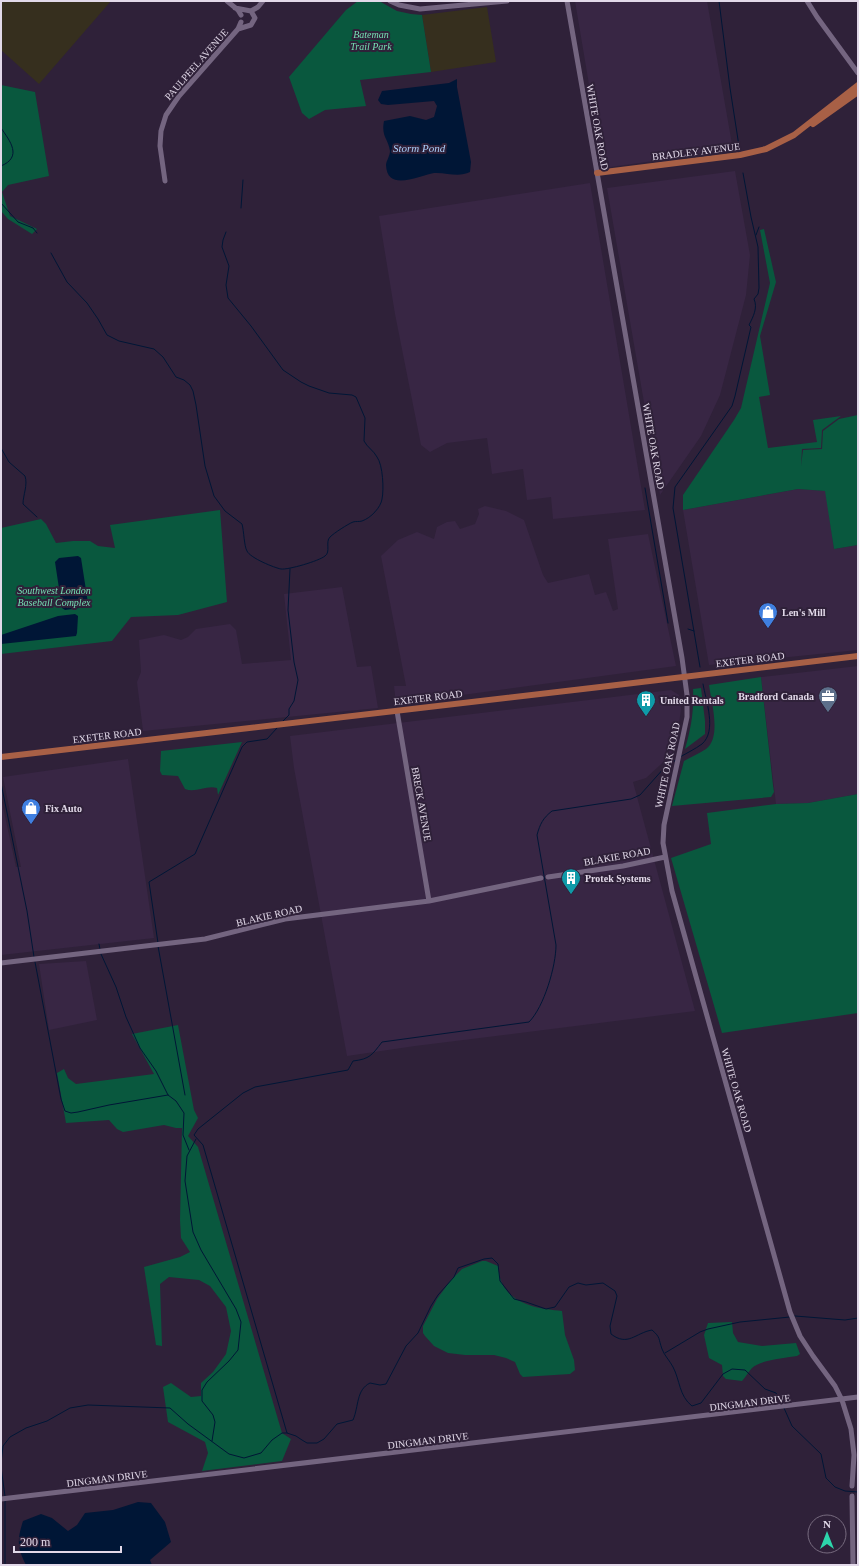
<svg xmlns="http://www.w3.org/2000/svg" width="859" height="1566" font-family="'Times New Roman',serif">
<rect width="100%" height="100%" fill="#2f2139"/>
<!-- commercial -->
<path fill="#362f1e" d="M1,1H111L39,84L1,50Z
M487,7L496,62L431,72L422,15Z"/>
<!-- built -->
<path fill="#382644" d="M575,1H707L733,150L603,168Z
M735,171L750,255L746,295L720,395L701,436L660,495L607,188Z
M590,183L645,510L553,519L551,497L527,500L523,469L492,474L487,438L447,443L430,452L421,445L395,314L379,216Z
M798,489L826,491L834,549L858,545V650L709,665L683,510Z
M485,506L506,511L524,520L543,575L548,583L589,574L595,595L606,592L613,611L618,609L608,539L648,534L676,666L396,704L394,686H406L381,556L398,540L417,532L434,539L437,527L447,522L455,521L460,529L475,524L479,514L478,509Z
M342,587L357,667L371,666L378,708L143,731L137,682L141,672L139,640L164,635L181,640L188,637L196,629L230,624L236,630L242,664L291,660L284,594Z
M858,666V794L808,803L776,804L761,677Z
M671,690L679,695L681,709L679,724L672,754L646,778L633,782L695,1011L415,1046L347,1056L294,768L290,736Z
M128,759L154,938L1,955V798L16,867H21L3,777Z
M86,961L97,1020L49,1030L39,964Z"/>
<!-- green -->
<path fill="#09583e" d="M358,1H379L397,11L411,14L422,15L431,72L360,80L366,106L325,110L309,119L302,113L289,77L346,10Z
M1,85L35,92L49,176L8,185L2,192L10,216L37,229L32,234L8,219L1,211Z
M764,229L776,282L760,336L770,395L759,397L768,448L817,442L813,420L841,416L822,430L821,448L802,449L801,466L803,450L822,449L823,431L839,419L858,415V545L834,549L825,491L798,489L683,510V495L734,420L741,408L770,283L760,230Z
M220,510L227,602L178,615L131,617L112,641L1,654V528L41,519L46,524L56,543L73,541H90L98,546L115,548L110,525Z
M761,677L773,785L774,792L771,797L672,806L684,761C691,757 700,753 706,749C722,737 711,701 709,685Z
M701,688L705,721V734L685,749C691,728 694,712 693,689Z
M242,742L218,795L217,788C206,785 196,793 185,789L178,776L162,775L160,771L161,751Z
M858,794V1013L722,1033L671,858L711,844L707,813L776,804L808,803Z
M178,1025L194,1110L198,1118L188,1136L198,1147L282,1433L291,1439L282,1461L202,1471L208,1453L205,1442L168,1422L163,1387L171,1383L191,1397L201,1396V1383L213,1372L226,1354L231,1331L226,1307L210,1286L199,1280L169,1277L160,1284L162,1346L156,1345L144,1267L180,1257L190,1252L181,1238L180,1220L182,1128H176L164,1125L123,1132L117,1129L109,1120L66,1123L57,1073L64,1069L68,1078L76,1084L154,1074L132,1034Z
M482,1261H486L498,1266C499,1270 499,1276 501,1281C511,1305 539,1309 562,1311L565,1335L574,1360L575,1370L570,1374L523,1377L520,1374L515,1362L506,1358L494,1355H465L448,1353L434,1346L425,1336L423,1333V1326L437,1299L451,1280L462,1269Z
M732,1322L733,1333L738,1342L762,1346L796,1343L800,1354L797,1356C785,1358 760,1360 752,1368C748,1372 746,1377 742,1381L726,1379L723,1376L722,1365L709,1358L704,1335L708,1323Z"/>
<!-- water -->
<path fill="#001636" d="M457,79V87L471,162L470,172C458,178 446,172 434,173C420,175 387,193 386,165C386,161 390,156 390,151C388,138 381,137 384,121L410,116L426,120L434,117L437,106L434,101L388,105L381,104L378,100L382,91L449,83Z
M78,556L81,558L88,603L86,607L65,610L62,608L55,562L59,558Z
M75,614L78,616L77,633L76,636L1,644V635L58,616Z
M138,1502L151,1503L165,1522L171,1542L150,1560L152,1565H26C17,1547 17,1540 23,1521L41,1514L52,1518L68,1531L77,1525L85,1513L113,1510Z"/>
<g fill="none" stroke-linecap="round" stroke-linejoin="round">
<!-- stream -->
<path stroke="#001636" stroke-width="1" d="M719,1L730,88L739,146
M1,128C10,141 23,157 1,166
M1,203L18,222L33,228L37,233
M241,208L243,180
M756,235L759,227
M51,253L67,282L87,303L98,319L107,335L119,341L154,349L163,357L176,377L184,380L190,385L193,391L196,405L205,466L214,496L225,511L242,524C244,531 244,546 247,551C250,558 275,568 281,569C288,570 319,561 325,556C331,552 325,542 330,537C334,533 348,524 353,522C356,521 359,522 362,521C371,518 381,507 382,499C384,490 383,465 377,457C374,451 367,447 364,441L365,418L356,397L352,395L329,393L309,386L301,382L283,370L251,326L228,298L226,285L229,266L222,247L223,240L226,232
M1,448L9,462L25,476C28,485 23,495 23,504L37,517
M645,488L668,623
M688,629L694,631
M700,667L673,508L675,487L732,406L735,396L751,327L749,325C753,317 758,308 754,299L758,294L759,288L758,247L751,217L743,173
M283,721L289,715V709L294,701L298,680L294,662L288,610L290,569
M680,757C687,753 695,749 702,744C717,731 706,701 703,684
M676,760L665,767L640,795L631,799L552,811C543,818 540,824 537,835L556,945C556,966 544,1007 529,1022L382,1042C372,1055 370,1059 353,1061L348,1070L255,1087L243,1093L198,1129L194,1135L203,1145L287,1433L296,1436L302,1440L307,1443H317L324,1439L337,1424L353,1420C359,1406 356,1390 370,1383L380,1385L386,1384L406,1346L418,1333L431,1306L438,1295L454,1277L458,1268L484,1259L492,1258L498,1264L500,1281L514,1299L526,1302L546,1309L555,1307L569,1287L578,1283L586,1285L603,1283L615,1291L617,1296L610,1326L611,1334C628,1347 635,1333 652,1330C661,1338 658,1338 662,1349C664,1355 670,1361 673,1367C680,1380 679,1396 692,1406L701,1403L723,1374L732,1369L745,1370L765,1389L776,1393L782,1403
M1,783L27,911L34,957
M158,943L149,882L195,854L242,747L247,742L267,739L277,728
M99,944L100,949
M158,946L185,1095
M101,954L116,987L126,1017L140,1048L156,1071L168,1095L176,1101L184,1113L183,1135L189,1150
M35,962L61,1099L65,1111L71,1113L78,1112L109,1105L168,1095
M196,1139L187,1156L185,1181L193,1232L201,1250L236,1309L241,1322L238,1350L229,1361L207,1382L202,1390V1401L213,1415L215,1422L212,1441
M795,1316L845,1320L858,1318
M665,1353L700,1332L708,1329L740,1322L790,1317
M784,1408L792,1426L821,1454L826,1478L835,1487L845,1491L858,1492
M1,1463L3,1446L10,1437L26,1428L47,1421L70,1408L88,1405L170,1408L188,1424L229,1454L244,1458L261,1453L272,1440L282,1433H287
M1,1467L5,1496
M5,1565V1501"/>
<!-- minor -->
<path stroke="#746580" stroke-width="5" d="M227,1L238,10L241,15
M390,1L399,5L420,9L507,1
M567,1L682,658L687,695V717L664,825L663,843L672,891L790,1312L800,1336L813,1356L835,1386L842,1400L851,1429L854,1455L852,1486
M807,1L817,17L858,73
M235,8L251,11L255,18L251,25L238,29
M251,11L258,7L263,1
M165,181L160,146L161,131L166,115L179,96L238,29L241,22
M397,711L429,901
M548,877L623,866L665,857
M1,963L205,939L285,919L429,901L541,878
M852,1496L853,1565
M1,1499L858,1397"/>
<!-- major -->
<path stroke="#a86046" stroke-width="6" d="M813,124L858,92
M597,173L740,155L766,149L794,135L858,85
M1,757L600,687L858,656"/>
</g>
<!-- icons -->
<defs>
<g id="shop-pin" transform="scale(1)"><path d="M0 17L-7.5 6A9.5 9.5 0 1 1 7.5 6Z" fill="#3f7fe0" stroke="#2f2139"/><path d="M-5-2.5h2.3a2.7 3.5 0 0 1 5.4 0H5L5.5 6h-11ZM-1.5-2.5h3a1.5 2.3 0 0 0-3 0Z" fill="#fff"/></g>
<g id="office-pin" transform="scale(1)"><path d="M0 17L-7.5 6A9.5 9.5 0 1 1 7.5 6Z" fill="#5c6f8a" stroke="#2f2139"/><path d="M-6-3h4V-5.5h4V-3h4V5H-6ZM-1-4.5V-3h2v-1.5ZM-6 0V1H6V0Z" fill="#fff"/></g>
<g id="building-pin" transform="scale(1)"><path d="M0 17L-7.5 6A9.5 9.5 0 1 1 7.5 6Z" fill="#0f9aa8" stroke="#2f2139"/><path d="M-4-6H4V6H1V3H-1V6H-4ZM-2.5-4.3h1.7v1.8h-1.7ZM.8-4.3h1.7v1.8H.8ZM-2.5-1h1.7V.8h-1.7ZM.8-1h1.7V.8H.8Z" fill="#fff"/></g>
</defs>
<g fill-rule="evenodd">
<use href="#shop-pin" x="768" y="612"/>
<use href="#office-pin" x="828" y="696"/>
<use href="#building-pin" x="646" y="700"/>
<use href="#shop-pin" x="31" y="808"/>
<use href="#building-pin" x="571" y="878"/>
</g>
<g text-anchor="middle" stroke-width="4" stroke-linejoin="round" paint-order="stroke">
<!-- park labels -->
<g font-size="10" font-style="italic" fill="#76e0b4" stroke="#2f2139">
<text x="371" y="38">Bateman<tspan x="371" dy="12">Trail Park</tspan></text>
<text x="54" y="594">Southwest London<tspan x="54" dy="12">Baseball Complex</tspan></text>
</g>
<!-- street labels -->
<g font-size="10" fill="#e2d9e9" stroke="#2f2139">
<text transform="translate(196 64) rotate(-49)" y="4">PAULPEEL AVENUE</text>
<text transform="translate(598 127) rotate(80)" y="4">WHITE OAK ROAD</text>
<text transform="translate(696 151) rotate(-7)" y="4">BRADLEY AVENUE</text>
<text transform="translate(654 446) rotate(80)" y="4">WHITE OAK ROAD</text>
<text transform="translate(750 659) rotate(-7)" y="4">EXETER ROAD</text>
<text transform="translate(428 697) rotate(-7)" y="4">EXETER ROAD</text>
<text transform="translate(107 735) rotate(-7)" y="4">EXETER ROAD</text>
<text transform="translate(667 765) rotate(-78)" y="4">WHITE OAK ROAD</text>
<text transform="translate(422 804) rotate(80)" y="4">BRECK AVENUE</text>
<text transform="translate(617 856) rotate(-10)" y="4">BLAKIE ROAD</text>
<text transform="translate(269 915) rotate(-13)" y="4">BLAKIE ROAD</text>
<text transform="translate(737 1090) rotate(74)" y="4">WHITE OAK ROAD</text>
<text transform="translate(750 1402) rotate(-7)" y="4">DINGMAN DRIVE</text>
<text transform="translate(428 1440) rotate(-7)" y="4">DINGMAN DRIVE</text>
<text transform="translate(107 1478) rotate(-7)" y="4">DINGMAN DRIVE</text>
</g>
<!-- poi labels -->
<g font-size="10" font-weight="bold" fill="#e2d9e9" stroke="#2f2139" text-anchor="start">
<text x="782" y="616">Len's Mill</text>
<text x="814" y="700" text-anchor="end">Bradford Canada</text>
<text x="660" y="704">United Rentals</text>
<text x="45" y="812">Fix Auto</text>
<text x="585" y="882">Protek Systems</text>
</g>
<!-- water labels -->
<g font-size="11" font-style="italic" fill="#aacef9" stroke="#2f2139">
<text x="419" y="152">Storm Pond</text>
</g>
</g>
<!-- border -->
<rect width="859" height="1566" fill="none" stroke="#e2d9e9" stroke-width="4"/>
<!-- north arrow -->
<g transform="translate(827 1534)"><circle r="19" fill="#2f2139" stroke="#776b7f"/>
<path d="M0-3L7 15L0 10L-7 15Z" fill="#2dd5ab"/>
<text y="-6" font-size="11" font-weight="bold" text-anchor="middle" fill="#e2d9e9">N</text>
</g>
<!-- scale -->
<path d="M14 1546v6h107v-6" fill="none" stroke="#e2d9e9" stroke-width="2"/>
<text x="20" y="1546" font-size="12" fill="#e2d9e9" stroke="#2f2139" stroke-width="3" paint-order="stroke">200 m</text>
</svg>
